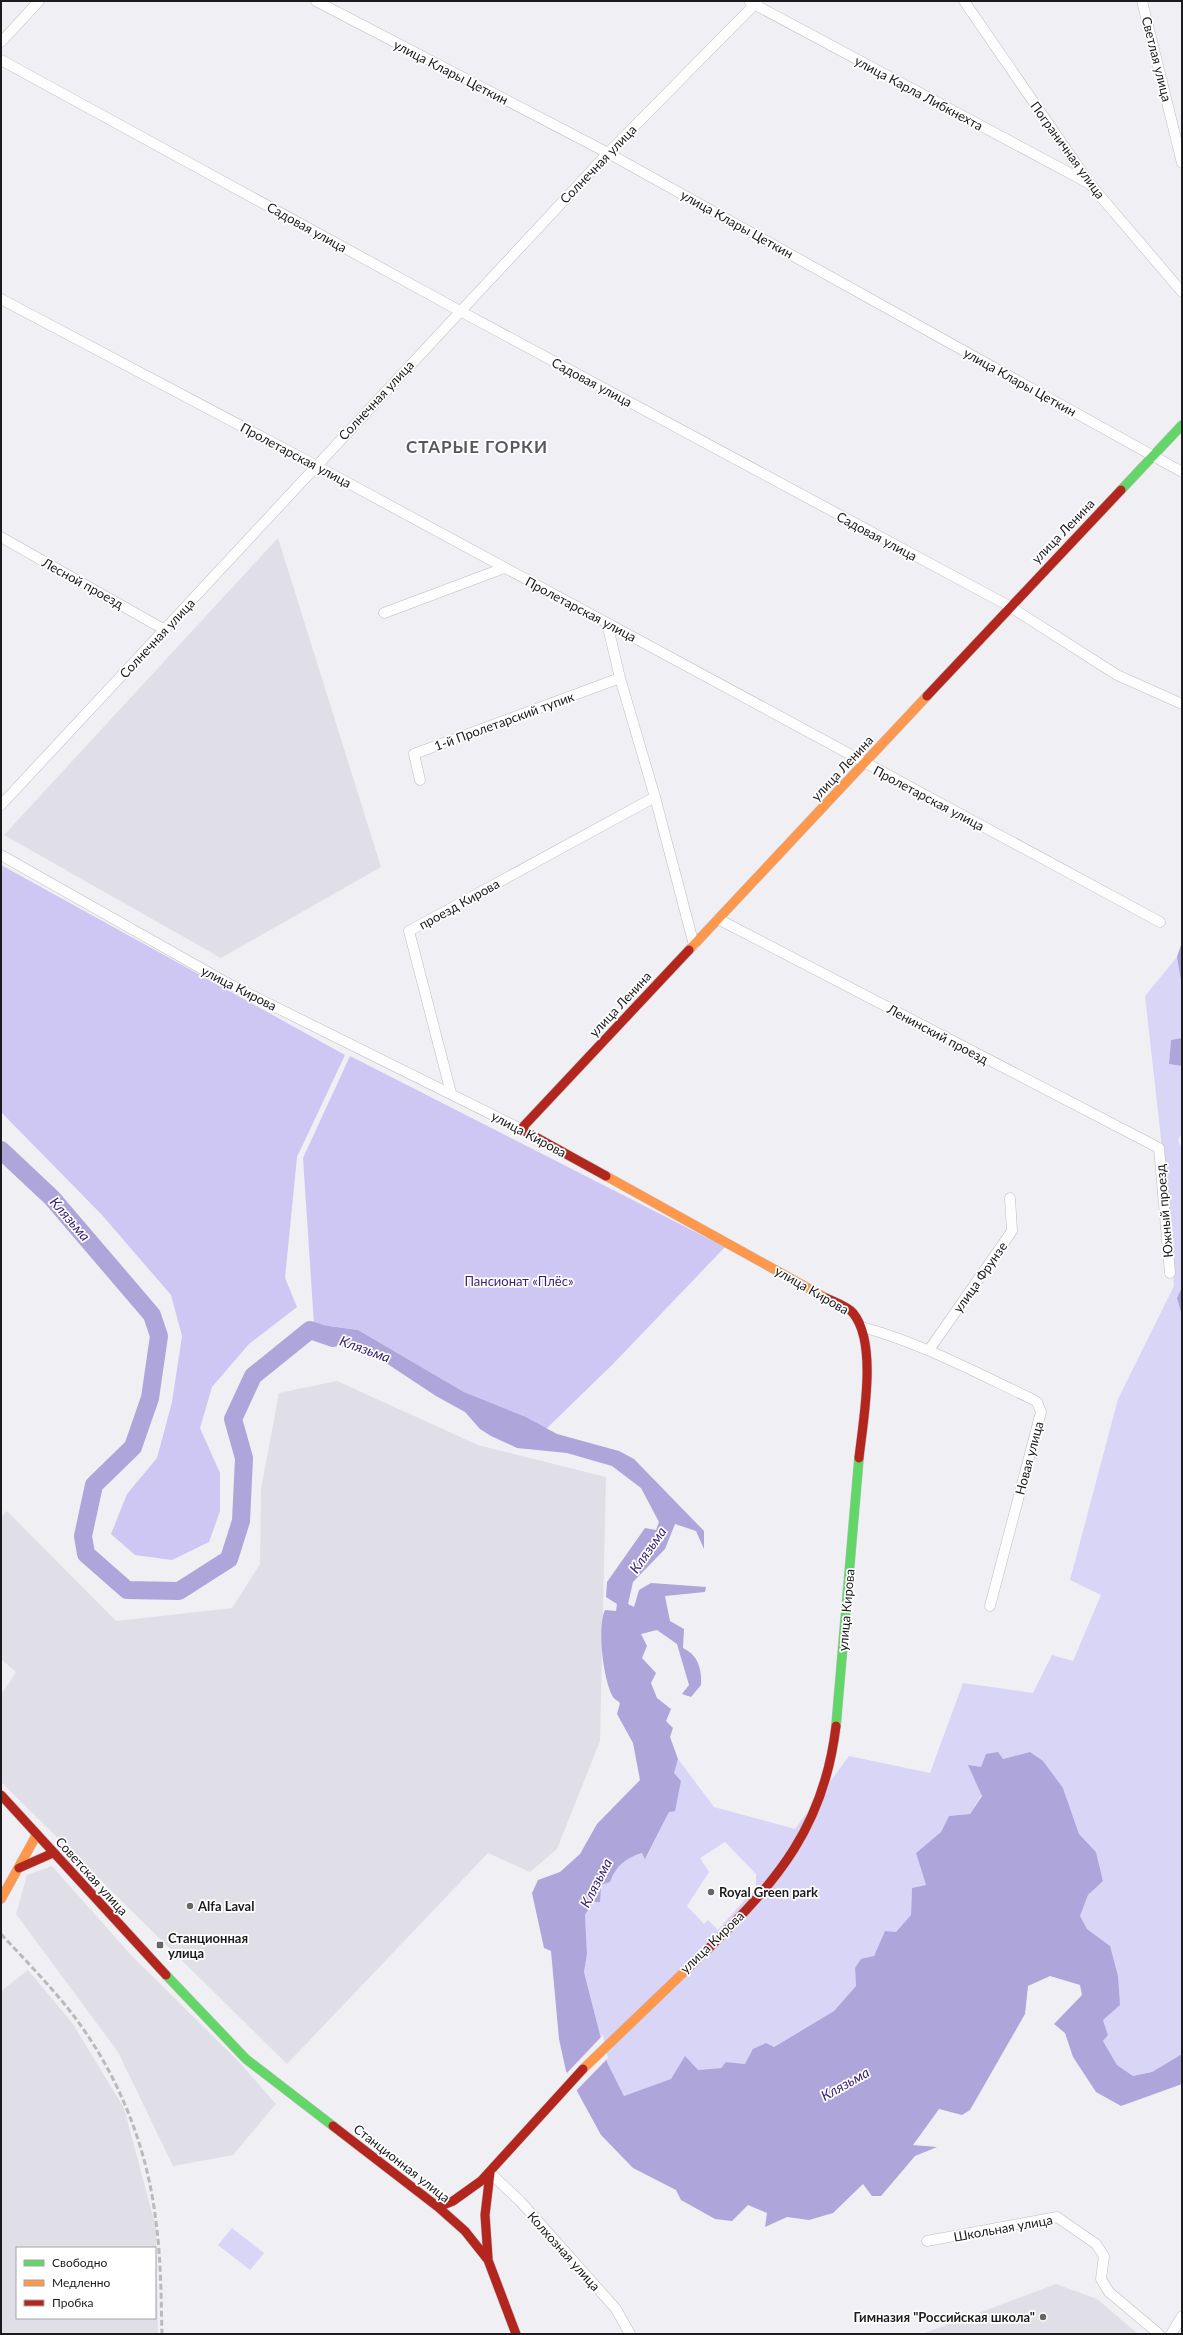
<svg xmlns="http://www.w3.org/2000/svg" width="1183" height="2335" font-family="Lato,sans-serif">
<rect width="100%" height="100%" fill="#f0eff3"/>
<!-- built -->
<path fill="#e0dfe8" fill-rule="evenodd" d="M278,538L381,867L221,958L4,835Z
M337,1381L478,1445L606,1477L600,1741L557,1849L530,1872L488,1853L287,2064L1,1782V1695L16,1672L1,1659V1517L7,1511L116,1621L232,1608L260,1564L261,1489L279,1393Z
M52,1866L131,1955L239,2062L276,2104L233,2155L173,2166L118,2052L16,1914L27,1875Z
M28,1970L73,2024L124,2108L156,2228L158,2334H1V1991ZM17,2248H155V2318H17Z
M1056,2284L1097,2299L1138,2334H922Z"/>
<!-- green -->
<path fill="#d9d5f7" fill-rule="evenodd" d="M1177,957L1182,987V1038L1171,1040L1169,1064L1182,1066V1134L1178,1140L1182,1148V1287L1177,1298L1182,1316V2054L1152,2072L1133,2076L1117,2065L1103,2041L1108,2035L1103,2020L1110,1946L1087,1929L1080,1916L1088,1895L1103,1881L1096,1852L1079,1834L1063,1788L1030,1752L1003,1759L970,1814L949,1816L941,1832L916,1853L926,1885L912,1889L911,1915L896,1932H885L874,1956L855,1968L856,1986L834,2011L745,2064L726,2062L721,2068L698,2070L624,2096L607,2062L584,1972L587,1954L585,1915L601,1885L610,1882C616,1865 625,1858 642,1853L646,1858L669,1812L674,1773L678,1759L714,1807L795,1829L849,1756L930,1773L963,1683L1033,1693L1052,1655L1073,1661L1101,1595L1070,1580L1118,1399L1174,1286L1161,1139L1145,996ZM725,1842L756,1874V1887L718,1930L708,1920L704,1924L687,1906L709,1872L700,1858Z
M232,2228L264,2253L250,2270L218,2245Z"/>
<!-- forest -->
<path fill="#cec7f4" d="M1,865L345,1055L297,1157L285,1278L297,1307L249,1344L212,1387L200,1428L220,1473V1511L209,1542L172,1560L135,1555L111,1534L127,1494L157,1458L172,1402L182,1336L171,1295L102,1215L1,1112Z
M350,1056L725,1247L613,1364L546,1429L526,1417L464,1392L358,1330L314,1324L303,1158Z"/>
<!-- water -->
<path fill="#aea5da" d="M1182,942V987L1177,957Z
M1182,1038V1066L1169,1064L1171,1040Z
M1182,1287V1316L1177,1298Z
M314,1324L358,1330L464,1392L526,1417L557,1434L619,1451L634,1459L704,1531V1549L696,1531L675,1524L665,1549L633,1582L628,1604L634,1607L639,1590L651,1583L706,1587L705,1592L665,1596L670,1621L684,1629L683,1648C698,1655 702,1669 701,1685L691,1697L682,1694L689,1685L677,1644L657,1630L641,1634L647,1646L642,1658L656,1673L651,1683L657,1698L671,1709L666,1721L673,1728L670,1737L678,1759L674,1773L681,1781L675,1811L669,1812L645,1859L642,1853C625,1858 616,1866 610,1882L601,1885L600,1902H593L585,1915L587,1954L584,1972L607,2062L624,2096L671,2079L685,2056L698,2070L721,2068L726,2062L745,2064L753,2049L766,2043L774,2047L834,2011L856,1986L855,1968L861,1959L874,1956L885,1931L896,1932L911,1915L912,1888L926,1885L916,1853L941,1832L949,1816L970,1814L982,1796L968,1765L981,1767L986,1754L998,1752L1003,1759L1030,1752L1043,1761L1063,1788L1079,1834L1096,1852L1103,1881L1088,1895L1080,1916L1087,1929L1110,1946L1118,1976L1120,2005L1103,2020L1108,2035L1103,2041L1117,2065L1133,2076L1152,2072L1182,2054V2084L1121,2106L1096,2092L1073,2057L1065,2033L1054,2024L1082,1995L1080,1985L1050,1976L1028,1986L1025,2014L970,2110L962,2115L939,2109L913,2145L937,2147L915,2156L881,2196H872L863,2184L833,2213L809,2220L787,2217L765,2227L767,2213L748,2205L732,2221L715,2219L681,2200L676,2190L633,2168L601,2135L566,2071L559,2039L551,1951L544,1948L532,1893L538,1880L560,1872L580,1854L597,1824L640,1780L633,1743L617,1714L620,1703C618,1701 614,1699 613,1697C603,1680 597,1627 605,1610L616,1611L617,1604L606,1597L607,1582L645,1528L656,1530L659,1522L641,1488L612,1466L567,1453L517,1448L491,1436L480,1429L465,1412L436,1396L380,1359L306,1335Z"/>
<!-- pier -->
<path fill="#f0eff3" d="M603,2035L608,2058L575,2092L565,2075Z"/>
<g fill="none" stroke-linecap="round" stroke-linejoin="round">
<!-- river -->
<path stroke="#aea5da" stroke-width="18" d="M1,1150L52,1198L152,1315L159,1336L150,1398L133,1447L94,1485L83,1536L86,1554L127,1590L179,1591L229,1559L241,1521L244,1458L233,1419L253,1376L310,1330L333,1338"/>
<!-- street casing -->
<g stroke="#bebec0" stroke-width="11">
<path id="street" d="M316,1L608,153L1182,472
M964,1L1090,184L1182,292
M1142,1L1182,163
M750,2L1090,184
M1,42L39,1
M1,60L460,311L1009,606L1117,675L1182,704
M1,299L315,465L1160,922
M1,537L165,630
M384,613L504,568
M607,623L620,678L655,797L694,945
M420,780L414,754L620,678
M1,805L608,153L758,1
M1,855L229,984L521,1129
M718,919L1159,1148L1170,1273
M451,1093L409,931L655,797
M862,1327C921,1343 975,1372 1030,1398L1037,1402L1041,1412L990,1606
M929,1350L1012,1231L1010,1198
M490,2173L520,2201L616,2309L630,2334
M927,2241L1057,2217L1096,2244L1104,2256L1101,2279L1109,2292L1159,2334
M1171,2334L1182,2316"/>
</g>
<!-- fast casing -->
<g stroke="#bebec0" stroke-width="10">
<path id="fast" d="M1121,490L1182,425
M836,1726L859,1458
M166,1975L246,2059L333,2126"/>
</g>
<!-- slow casing -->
<g stroke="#bebec0" stroke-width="10">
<path id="slow" d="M689,950L927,696
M606,1176L826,1298
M1,1899L37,1834
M583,2069L708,1949"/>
</g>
<!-- jam casing -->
<g stroke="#bebec0" stroke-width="10">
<path id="jam" d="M927,696L1121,490
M606,1176L521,1129L689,950
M826,1298C834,1302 847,1306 853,1313C878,1343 863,1421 859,1458
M1,1795L166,1975
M19,1868L53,1853
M708,1949C778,1880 824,1827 836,1726
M333,2126L438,2207L465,2231L488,2260L516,2334
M438,2207L453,2201L481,2181L583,2069
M488,2258L485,2215L490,2173"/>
</g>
<!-- street -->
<use href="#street" stroke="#fdfdfd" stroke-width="10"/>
<!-- fast -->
<use href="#fast" stroke="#63d668" stroke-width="9"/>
<!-- slow -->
<use href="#slow" stroke="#ff974d" stroke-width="9"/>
<!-- jam -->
<use href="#jam" stroke="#b3261e" stroke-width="9"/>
<!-- rail -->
<path stroke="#bababc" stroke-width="3" stroke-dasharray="6 3" stroke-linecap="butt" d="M1,1934C23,1958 46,1981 66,2006C116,2068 147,2144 156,2222C161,2259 161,2297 162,2334"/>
</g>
<!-- markers -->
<g fill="#666568" stroke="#fff" stroke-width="1.5">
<circle cx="711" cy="1892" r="4"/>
<circle cx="190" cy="1906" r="4"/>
<rect x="156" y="1941" width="8" height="8" rx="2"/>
<circle cx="1043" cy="2317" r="4"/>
</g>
<g text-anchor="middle" stroke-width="3.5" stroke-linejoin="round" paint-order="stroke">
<!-- street labels -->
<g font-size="13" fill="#1b1b1d" stroke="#fff">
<text transform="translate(1157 59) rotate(76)" y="5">Светлая улица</text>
<text transform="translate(451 72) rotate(27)" y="5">улица Клары Цеткин</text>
<text transform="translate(919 93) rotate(28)" y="5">улица Карла Либкнехта</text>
<text transform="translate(1068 150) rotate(54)" y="5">Пограничная улица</text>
<text transform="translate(598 164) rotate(-46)" y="5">Солнечная улица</text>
<text transform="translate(737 224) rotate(29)" y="5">улица Клары Цеткин</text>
<text transform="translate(307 227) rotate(29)" y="5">Садовая улица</text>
<text transform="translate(592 382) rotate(28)" y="5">Садовая улица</text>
<text transform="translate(1020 382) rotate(29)" y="5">улица Клары Цеткин</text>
<text transform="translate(376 400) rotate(-47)" y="5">Солнечная улица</text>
<text transform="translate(296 455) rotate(28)" y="5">Пролетарская улица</text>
<text transform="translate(1063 531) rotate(-46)" y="5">улица Ленина</text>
<text transform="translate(877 536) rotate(28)" y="5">Садовая улица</text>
<text transform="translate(83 583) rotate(29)" y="5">Лесной проезд</text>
<text transform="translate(581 609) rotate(28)" y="5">Пролетарская улица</text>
<text transform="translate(157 638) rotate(-47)" y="5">Солнечная улица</text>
<text transform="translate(504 721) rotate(-20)" y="5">1-й Пролетарский тупик</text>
<text transform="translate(842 768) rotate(-47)" y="5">улица Ленина</text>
<text transform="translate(929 798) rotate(28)" y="5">Пролетарская улица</text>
<text transform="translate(459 904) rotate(-29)" y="5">проезд Кирова</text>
<text transform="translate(239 988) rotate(27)" y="5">улица Кирова</text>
<text transform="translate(620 1004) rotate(-47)" y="5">улица Ленина</text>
<text transform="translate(938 1034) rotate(28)" y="5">Ленинский проезд</text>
<text transform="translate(529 1134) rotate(28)" y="5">улица Кирова</text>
<text transform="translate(1164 1211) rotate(-95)" y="5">Южный проезд</text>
<text transform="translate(980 1277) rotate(-55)" y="5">улица Фрунзе</text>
<text transform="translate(812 1290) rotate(30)" y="5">улица Кирова</text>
<text transform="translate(1029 1458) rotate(-75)" y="5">Новая улица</text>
<text transform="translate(846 1610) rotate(-85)" y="5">улица Кирова</text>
<text transform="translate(92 1876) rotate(48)" y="5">Советская улица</text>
<text transform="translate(712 1942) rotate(-44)" y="5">улица Кирова</text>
<text transform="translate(402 2163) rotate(38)" y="5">Станционная улица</text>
<text transform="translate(1003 2228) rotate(-10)" y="5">Школьная улица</text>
<text transform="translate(564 2251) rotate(48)" y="5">Колхозная улица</text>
</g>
<!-- park labels -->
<g font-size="13" fill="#391e75" stroke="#fff">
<text x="519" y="1286">Пансионат «Плёс»</text>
</g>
<!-- poi labels -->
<g font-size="13" font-weight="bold" fill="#1b1b1d" stroke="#fff" text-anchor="start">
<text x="719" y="1897">Royal Green park</text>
<text x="198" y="1911">Alfa Laval</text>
<text x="168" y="1943">Станционная<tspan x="168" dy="15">улица</tspan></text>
<text x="1035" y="2322" text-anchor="end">Гимназия "Российская школа"</text>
</g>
<!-- water labels -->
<g font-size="14" font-style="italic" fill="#361b72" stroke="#fff">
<text transform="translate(70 1219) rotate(49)" y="5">Клязьма</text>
<text transform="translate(365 1349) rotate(20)" y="5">Клязьма</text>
<text transform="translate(648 1550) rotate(-55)" y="5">Клязьма</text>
<text transform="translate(596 1883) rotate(-63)" y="5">Клязьма</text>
<text transform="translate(845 2084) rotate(-29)" y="5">Клязьма</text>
</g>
<!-- district labels -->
<g font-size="17" font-weight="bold" letter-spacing="1" fill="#58575c" stroke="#fff">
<text x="477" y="453">СТАРЫЕ ГОРКИ</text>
</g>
</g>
<!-- border -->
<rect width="1183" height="2335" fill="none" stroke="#1b1b1d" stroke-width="4"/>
<!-- legend -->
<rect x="16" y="2247" width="140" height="72" fill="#ffffff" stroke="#a4a4a5"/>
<rect x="24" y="2260" width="20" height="6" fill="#63d668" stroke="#a4a4a5"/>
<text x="52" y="2267" font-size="12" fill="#1b1b1d">Свободно</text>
<rect x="24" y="2280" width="20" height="6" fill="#ff974d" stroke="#a4a4a5"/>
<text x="52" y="2287" font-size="12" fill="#1b1b1d">Медленно</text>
<rect x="24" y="2300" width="20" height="6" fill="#b3261e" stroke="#a4a4a5"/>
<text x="52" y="2307" font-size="12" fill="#1b1b1d">Пробка</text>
</svg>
